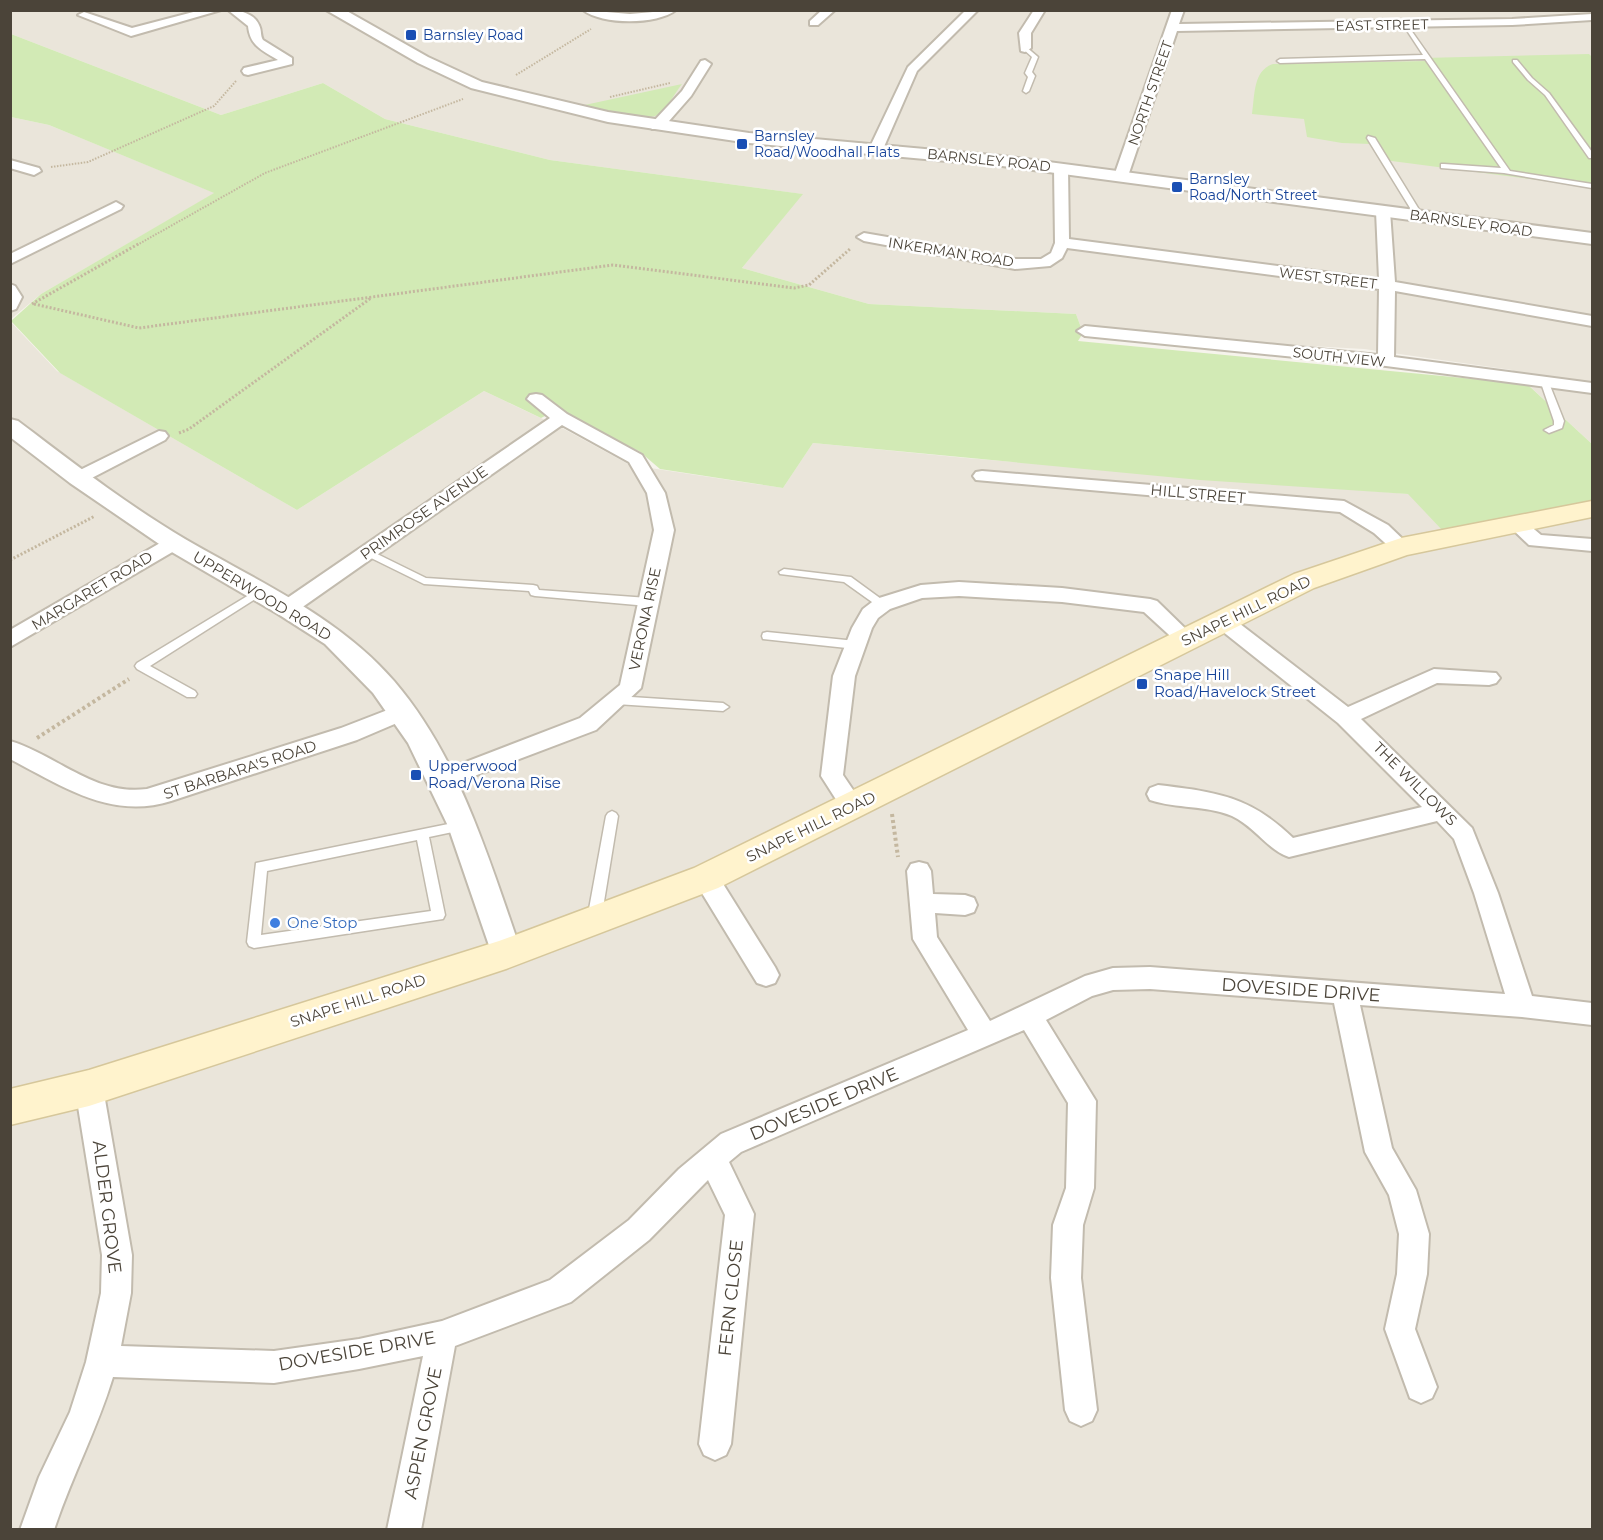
<svg xmlns="http://www.w3.org/2000/svg" width="1603" height="1540" font-family="Montserrat,sans-serif">
<rect width="100%" height="100%" fill="#f6f3ec"/>
<!-- residential -->
<path fill="#eae5da" d="M10,11H1592V444L1512,370L1364,349L1083,333L1076,314L869,304L742,268L802,194L550,160L385,119L323,83L221,115L11,34Z
M11,117L49,125L215,193L41,294L11,319Z
M10,321L57,371L297,510L484,391L564,429L630,465L783,488L813,443L966,458L1409,494L1458,546L1592,517V1529H11Z"/>
<!-- green -->
<path fill="#d2eab5" d="M11,34L221,115L323,83L385,119L550,160L803,194L742,268L869,304L1076,314L1083,333L1078,341L1527,384L1592,444V502L1443,531L1408,494L1200,480L813,443L783,488L660,469L639,451L553,412L541,418L484,391L297,510L60,373L11,321L41,294L214,193L49,125L11,117Z
M1589,54L1592,57V187L1384,160L1371,144L1342,143L1307,137L1304,119L1252,114C1255,94 1253,71 1273,64L1426,61L1423,58Z
M682,84C675,93 668,107 659,114C646,124 596,109 580,106Z"/>
<g fill="none" stroke-linecap="round" stroke-linejoin="round">
<!-- service casing -->
<g stroke="#c2bbae" stroke-width="3">
<path id="service" d="M1402,23H1406L1510,171L1592,184V188L1504,173L1441,168V164H1444L1501,168L1425,59L1280,63L1277,61L1280,59L1423,55Z
M1025,46L1038,57L1032,72L1035,76L1029,91L1026,93L1023,91L1028,77L1025,73L1032,57L1022,48Z
M1513,60H1517L1532,78L1549,93L1592,152V158H1589L1545,95L1528,80L1513,62Z
M1368,136L1375,138L1423,216L1422,218L1415,216L1367,138Z
M1545,380L1549,383L1564,421L1562,428L1549,433L1544,430L1554,425V421L1541,383Z
M367,549L426,578L533,585L537,586L539,590L648,598L653,602L648,606L535,596L531,595L529,591L424,584L363,554L362,552Z
M784,569L851,577L888,604L887,607H879L844,582L780,574L779,572Z
M259,589L263,590L264,592L263,594L150,666L195,691L197,694L195,697H187L137,669L135,666L137,663Z
M767,632L856,641L862,645L856,649L763,639L762,636L763,633Z
M616,696L723,703L729,707L723,711L616,704L610,700Z
M612,811L616,813L618,816L601,920L599,924L594,925L589,924L587,920L606,816L608,813Z
M463,821L467,823L469,826L467,829L429,837L445,915L443,919L254,948L249,946L247,942L256,863ZM417,840L431,911L261,935L267,871Z"/>
</g>
<!-- minor casing -->
<g stroke="#c2bbae" stroke-width="4">
<path id="minor" d="M201,10H221L131,36L78,15L84,12L132,28Z
M228,10C239,10 254,13 259,25C262,31 260,35 263,40L292,58V64L248,75L244,74L242,71L244,68L278,60C262,50 250,46 248,26Z
M583,10L630,14L676,10C657,25 602,25 583,10Z
M822,10H835L818,25H810V21Z
M966,10H978L917,71L883,149L876,153L871,152L869,149L908,67Z
M1034,10H1045L1031,33V48L1025,52L1021,51L1019,33Z
M1172,10H1184L1179,24L1512,19L1592,14V20L1512,25L1177,31L1128,176L1126,179H1116L1114,176Z
M705,60L711,64L691,96L662,129H652L650,126L652,123L682,91L701,61Z
M10,160L39,168L41,171L34,175L10,168Z
M1061,164L1068,168L1069,239L1379,279L1376,211L1383,207L1388,208L1390,211L1395,282L1592,316V326L1395,291L1394,357L1592,383V393L1386,366L1085,336L1077,331L1085,326L1378,355L1379,289L1067,248L1062,258L1050,266L1015,269L864,241L857,237L864,233L1015,259H1041L1051,253L1055,243L1054,168Z
M116,202L123,206L121,209L10,264V254Z
M10,284L15,286L22,297L16,309L10,311Z
M536,394L542,395L567,414L642,455L665,493L674,530L641,688L596,730L440,789L432,787L429,781L432,775L580,718L620,685L654,530L647,493L629,462L562,425L294,613L287,615L280,613L277,608L280,603L550,418L527,399L530,395Z
M159,431L165,432L168,436L165,440L84,482H72L69,478L72,474Z
M982,471L1344,501L1388,525L1411,547L1408,551H1394L1374,533L1340,512L976,480L973,476L976,472Z
M1516,518L1523,520L1541,535L1592,539V551L1529,545L1507,524L1509,520Z
M174,537L181,539L184,543L181,547L10,647V630L167,539Z
M959,582L1062,588L1150,599L1157,601L1196,639L1193,644L1186,646L1179,644L1144,612L1062,602L959,596L922,598L890,609L878,618L872,628L855,676L843,775L864,806L860,812L852,815L844,812L821,776L833,676L852,628L863,609L876,599L921,585Z
M1224,615L1231,617L1348,707L1434,669L1496,673L1500,678L1496,683L1489,685L1437,683L1361,719L1472,828L1498,893L1532,996L1592,1003V1025L1522,1017L1360,1005L1392,1148L1416,1190L1429,1234L1427,1274L1415,1329L1437,1387L1432,1398L1421,1403L1410,1398L1385,1329L1397,1274L1399,1234L1389,1195L1365,1152L1334,1003L1150,989L1113,990L1092,996L1046,1020L1096,1101L1094,1188L1083,1225L1081,1278L1097,1410L1092,1421L1081,1426L1070,1421L1065,1410L1051,1278L1053,1225L1066,1188L1068,1103L1024,1030L741,1152L729,1162L754,1214L731,1444L726,1455L715,1460L704,1455L699,1444L725,1215L708,1180L649,1240L571,1302L455,1346L421,1530H387L423,1356L359,1369L274,1383L113,1377C97,1430 71,1478 54,1530H20L39,1477L70,1412L86,1362L101,1293L102,1255L75,1088L79,1079L89,1076L99,1079L103,1088L132,1255L131,1293L121,1346L274,1351L359,1339L442,1321L550,1280L629,1220L679,1169L721,1134L968,1030L913,939L907,871L911,864L919,862L927,864L931,871L933,894L965,895L974,898L977,905L974,912L965,915L935,913L937,937L990,1021L1085,976L1113,968L1150,967L1505,994L1474,893L1454,839L1437,821L1289,857C1269,851 1254,826 1232,816C1206,805 1177,809 1150,800L1147,794L1150,788L1158,785C1216,792 1250,796 1293,838L1422,807L1338,723L1217,627L1214,622L1217,617Z
M403,704L411,707L414,712L411,717L357,740L171,801C111,820 62,786 10,759V741C57,755 94,796 147,789L341,728Z
M706,868L715,871L775,967L779,975L775,983L766,986L757,983L697,885L694,878L697,871Z"/>
</g>
<!-- tertiary casing -->
<g stroke="#c2bbae" stroke-width="4">
<path id="tertiary" d="M326,10H345L428,57L482,82L608,112L749,133L1002,156L1592,233V244L1002,166L749,143L608,122L471,88L418,63Z
M10,419L18,421C72,462 126,504 185,539C257,581 338,616 394,681C460,758 489,860 522,954L517,963L506,967L495,963L448,826L408,743L373,693L325,644L278,614L165,548L70,483L10,437Z"/>
</g>
<!-- secondary casing -->
<g stroke="#d6c79b" stroke-width="3">
<path id="secondary" d="M1592,501V517L1407,555L1314,588L718,888L506,969L89,1106L10,1125V1089L89,1070L499,941L694,868L1294,574L1401,538Z"/>
</g>
<!-- path-far2 -->
<path stroke="#c4b79f" stroke-width="2" stroke-dasharray="1.5 1.5" stroke-linecap="butt" d="M516,75L591,29
M610,97L670,83
M51,167L88,162L214,106L236,81
M137,245L265,173L463,99"/>
<!-- path-far1 -->
<path stroke="#c4b79f" stroke-width="3" stroke-dasharray="2 2" stroke-linecap="butt" d="M32,304L140,243
M34,304L139,328L613,265L794,288L809,285L850,249
M179,433L189,429L371,298
M10,560L95,516"/>
<!-- path -->
<path stroke="#c4b79f" stroke-width="4" stroke-dasharray="3 3" stroke-linecap="butt" d="M37,738L129,679
M892,814L898,857"/>
<!-- service -->
<use href="#service" fill="#fff" fill-rule="evenodd"/>
<!-- minor -->
<use href="#minor" fill="#fff" fill-rule="evenodd"/>
<!-- tertiary -->
<use href="#tertiary" fill="#fff" fill-rule="evenodd"/>
<!-- secondary -->
<use href="#secondary" fill="#fff3cd" fill-rule="evenodd"/>
</g>
<!-- markers -->
<g fill="#1a4fb4" stroke="#fff" stroke-width="2">
<rect x="405" y="29" width="12" height="12" rx="3"/>
<rect x="736" y="138" width="12" height="12" rx="3"/>
<rect x="1171" y="181" width="12" height="12" rx="3"/>
<rect x="1136" y="678" width="12" height="12" rx="3"/>
<rect x="410" y="769" width="12" height="12" rx="3"/>
</g>
<circle fill="#3f7fe0" stroke="#fff" stroke-width="2" cx="275" cy="923" r="6"/>
<g text-anchor="middle" stroke-width="5" stroke-linejoin="round" paint-order="stroke">
<!-- far-street labels -->
<g font-size="14" fill="#4b4439" stroke="#fff">
<text transform="translate(1382 25) rotate(-1)" y="5">EAST STREET</text>
<text transform="translate(1150 93) rotate(-71)" y="5">NORTH STREET</text>
<text transform="translate(989 160) rotate(6)" y="5">BARNSLEY ROAD</text>
<text transform="translate(1471 223) rotate(8)" y="5">BARNSLEY ROAD</text>
<text transform="translate(951 252) rotate(9)" y="5">INKERMAN ROAD</text>
<text transform="translate(1328 278) rotate(7)" y="5">WEST STREET</text>
<text transform="translate(1339 357) rotate(6)" y="5">SOUTH VIEW</text>
</g>
<!-- far-transit labels -->
<g font-size="14" fill="#164399" stroke="#fff" text-anchor="start">
<text x="423" y="40">Barnsley Road</text>
<text x="754" y="141">Barnsley<tspan x="754" dy="16">Road/Woodhall Flats</tspan></text>
<text x="1189" y="184">Barnsley<tspan x="1189" dy="16">Road/North Street</tspan></text>
</g>
<!-- street labels -->
<g font-size="15" fill="#4b4439" stroke="#fff">
<text transform="translate(1198 494) rotate(5)" y="5">HILL STREET</text>
<text transform="translate(424 513) rotate(-35)" y="5">PRIMROSE AVENUE</text>
<text transform="translate(92 591) rotate(-31)" y="5">MARGARET ROAD</text>
<text transform="translate(262 596) rotate(31)" y="5">UPPERWOOD ROAD</text>
<text transform="translate(1246 611) rotate(-26)" y="5">SNAPE HILL ROAD</text>
<text transform="translate(645 619) rotate(-78)" y="5">VERONA RISE</text>
<text transform="translate(240 770) rotate(-18)" y="5">ST BARBARA'S ROAD</text>
<text transform="translate(1415 784) rotate(45)" y="5">THE WILLOWS</text>
<text transform="translate(811 827) rotate(-26)" y="5">SNAPE HILL ROAD</text>
<text transform="translate(358 1001) rotate(-18)" y="5">SNAPE HILL ROAD</text>
</g>
<!-- transit labels -->
<g font-size="15" fill="#164399" stroke="#fff" text-anchor="start">
<text x="1154" y="680">Snape Hill<tspan x="1154" dy="17">Road/Havelock Street</tspan></text>
<text x="428" y="771">Upperwood<tspan x="428" dy="17">Road/Verona Rise</tspan></text>
</g>
<!-- shop labels -->
<g font-size="15" fill="#366cbe" stroke="#fff" text-anchor="start">
<text x="287" y="928">One Stop</text>
</g>
<!-- near-street labels -->
<g font-size="18" fill="#4b4439" stroke="#fff">
<text transform="translate(1301 990) rotate(4)" y="6">DOVESIDE DRIVE</text>
<text transform="translate(824 1104) rotate(-23)" y="6">DOVESIDE DRIVE</text>
<text transform="translate(107 1207) rotate(83)" y="6">ALDER GROVE</text>
<text transform="translate(731 1298) rotate(-84)" y="6">FERN CLOSE</text>
<text transform="translate(357 1351) rotate(-10)" y="6">DOVESIDE DRIVE</text>
<text transform="translate(423 1433) rotate(-79)" y="6">ASPEN GROVE</text>
</g>
</g>
<!-- border -->
<rect width="1603" height="1540" fill="none" stroke="#4b4439" stroke-width="24"/>
</svg>
